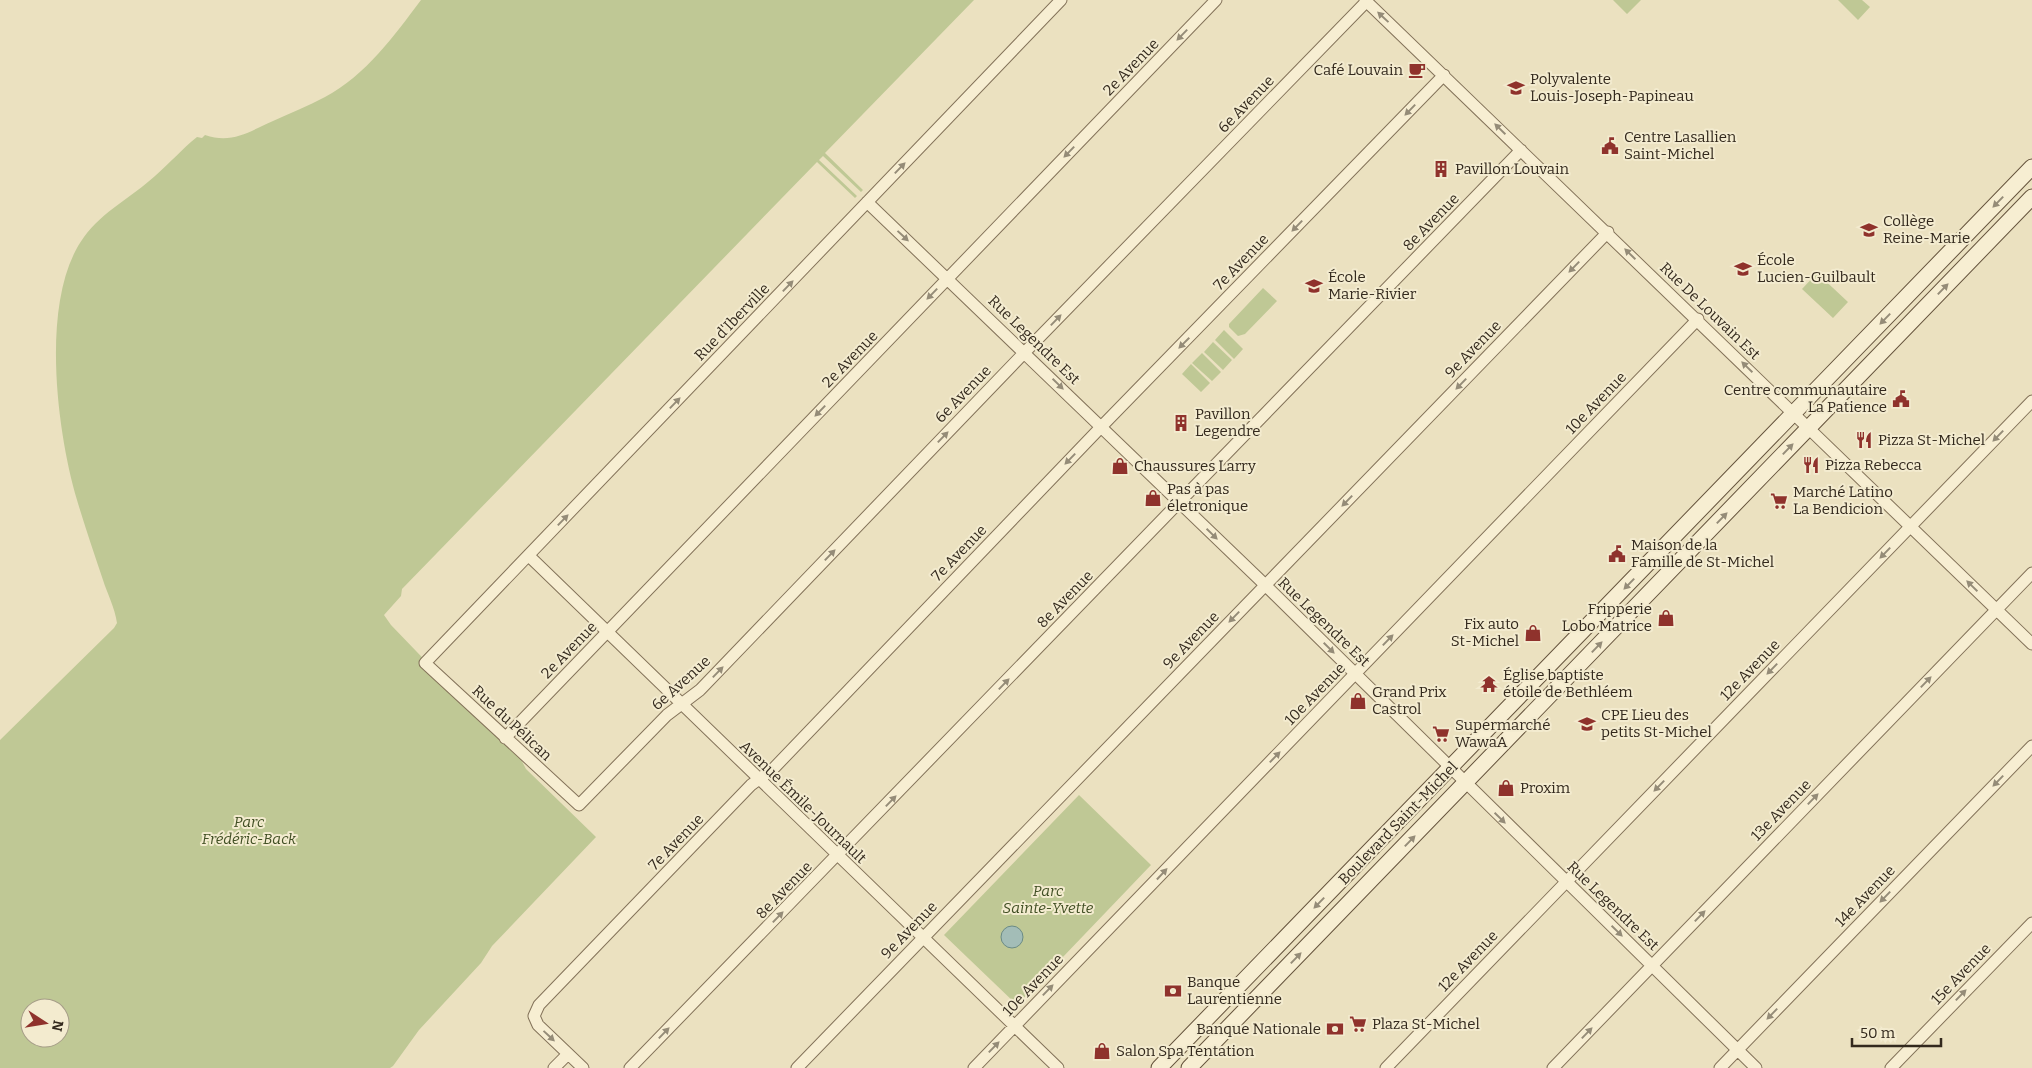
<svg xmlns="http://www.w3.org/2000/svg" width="2032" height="1068" font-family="Bitter,serif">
<rect width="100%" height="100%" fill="#ebe1c0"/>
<!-- green -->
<path fill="#bfc895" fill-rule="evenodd" d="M421,0H974L825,153L863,190L861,192L823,156L819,160L857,196L855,198L817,162L402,589L401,596L384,615L391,625L442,678L515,748L526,769L596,837L492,946L481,963L419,1030L393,1066L390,1068H0V740L114,628L117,623C115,608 107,593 103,580C94,553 85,527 77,500C57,432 39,298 84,237C103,211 132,197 155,176C170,163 182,149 197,137L202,138L205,135C232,144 248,132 273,121C290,113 308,106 325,97C366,75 394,36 421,0ZM30,1008H60V1038H30Z
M1613,0H1641L1627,14Z
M1838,0H1862L1870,7L1858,20Z
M1817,273L1848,302L1833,318L1802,289Z
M1263,288L1277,301L1245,334L1238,336L1229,327V324Z
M1224,330L1243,349L1234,359L1215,340Z
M1213,342L1232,360L1223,370L1204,352Z
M1202,353L1221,372L1212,381L1192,363Z
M1191,364L1210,383L1201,392L1182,374Z
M1079,795L1151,865L1017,1005L944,935Z"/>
<!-- water -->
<path fill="#a3bdb7" stroke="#6b8b85" d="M1001 937a11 11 0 1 1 22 0a11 11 0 1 1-22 0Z"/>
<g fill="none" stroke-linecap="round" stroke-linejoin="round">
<!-- street casing -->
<g stroke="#837259" stroke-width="13">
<path id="street" d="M1061,0L425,663L579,805L667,715L700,690L1025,352L1367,1
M1365,0L2032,644
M867,202L1259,579L1756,1068
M529,556L1058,1068
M505,738L1216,0
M554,1068L568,1054
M583,1068L538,1025L534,1016L539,1005L751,785L774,768L1102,426L1444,75
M630,1068L1521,150
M797,1068L1608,232
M974,1068L1698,319
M1386,1068L2032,401
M1553,1068L2032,573
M1720,1068L2032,746
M1891,1068L2032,923"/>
</g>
<!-- secondary casing -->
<g stroke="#65533c" stroke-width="17">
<path id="secondary" d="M1159,1068L2032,167
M1189,1068L2032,197"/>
</g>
<!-- street -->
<use href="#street" stroke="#f7eed2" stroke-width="11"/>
<!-- secondary -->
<use href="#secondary" stroke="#f7eed2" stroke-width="15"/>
</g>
<!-- one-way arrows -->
<defs><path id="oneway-solid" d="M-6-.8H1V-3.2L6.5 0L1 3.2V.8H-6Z" transform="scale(1.25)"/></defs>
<g fill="#958c78">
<use href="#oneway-solid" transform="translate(1383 17) rotate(-137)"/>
<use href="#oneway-solid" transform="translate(1182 35) rotate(134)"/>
<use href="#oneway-solid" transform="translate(1410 110) rotate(134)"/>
<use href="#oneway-solid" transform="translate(1500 129) rotate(-136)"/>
<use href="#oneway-solid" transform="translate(1069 152) rotate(134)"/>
<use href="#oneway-solid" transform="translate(900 168) rotate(-46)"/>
<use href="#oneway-solid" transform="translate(1998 202) rotate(134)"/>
<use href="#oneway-solid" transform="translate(1297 226) rotate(134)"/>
<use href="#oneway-solid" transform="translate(903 236) rotate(43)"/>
<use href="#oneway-solid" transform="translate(1630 254) rotate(-136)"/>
<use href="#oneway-solid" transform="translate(1574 267) rotate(134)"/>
<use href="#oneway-solid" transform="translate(788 286) rotate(-46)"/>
<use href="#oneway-solid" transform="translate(1943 289) rotate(-46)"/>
<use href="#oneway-solid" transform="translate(932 294) rotate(134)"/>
<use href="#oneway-solid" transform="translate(1885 319) rotate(134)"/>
<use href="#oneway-solid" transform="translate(1056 320) rotate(-46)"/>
<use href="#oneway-solid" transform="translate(1184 343) rotate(135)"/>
<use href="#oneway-solid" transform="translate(1747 367) rotate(-136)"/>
<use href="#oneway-solid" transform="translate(1058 384) rotate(44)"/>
<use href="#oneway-solid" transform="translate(1461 384) rotate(134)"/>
<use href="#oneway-solid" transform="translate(675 403) rotate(-46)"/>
<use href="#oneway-solid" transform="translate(820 411) rotate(134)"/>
<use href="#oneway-solid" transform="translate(1998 436) rotate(134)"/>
<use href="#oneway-solid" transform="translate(943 437) rotate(-46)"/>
<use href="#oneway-solid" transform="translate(1788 449) rotate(-46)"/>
<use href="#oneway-solid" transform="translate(1070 459) rotate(134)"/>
<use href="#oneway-solid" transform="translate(1347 501) rotate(134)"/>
<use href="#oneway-solid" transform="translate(1722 518) rotate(-46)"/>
<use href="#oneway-solid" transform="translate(563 520) rotate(-46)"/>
<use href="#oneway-solid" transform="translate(1212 534) rotate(44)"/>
<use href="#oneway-solid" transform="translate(1885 553) rotate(134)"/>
<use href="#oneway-solid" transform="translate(830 555) rotate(-46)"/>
<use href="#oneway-solid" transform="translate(1629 584) rotate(134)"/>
<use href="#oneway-solid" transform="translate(1972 586) rotate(-136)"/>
<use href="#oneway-solid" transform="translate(1234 617) rotate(134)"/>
<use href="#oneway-solid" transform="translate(1388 640) rotate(-46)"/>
<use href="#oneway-solid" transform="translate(1597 647) rotate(-46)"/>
<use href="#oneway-solid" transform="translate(1329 648) rotate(45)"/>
<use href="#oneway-solid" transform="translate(1772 669) rotate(134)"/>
<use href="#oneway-solid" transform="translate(718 672) rotate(-46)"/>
<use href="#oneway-solid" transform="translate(1926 682) rotate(-46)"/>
<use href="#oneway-solid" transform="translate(1004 684) rotate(-46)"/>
<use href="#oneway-solid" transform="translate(1275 757) rotate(-46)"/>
<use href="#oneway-solid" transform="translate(1998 781) rotate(134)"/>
<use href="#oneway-solid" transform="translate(1659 786) rotate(134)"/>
<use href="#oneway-solid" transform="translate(1813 799) rotate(-46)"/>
<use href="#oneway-solid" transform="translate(891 801) rotate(-46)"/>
<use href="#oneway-solid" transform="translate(1500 818) rotate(44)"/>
<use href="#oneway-solid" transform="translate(1410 841) rotate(-46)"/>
<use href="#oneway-solid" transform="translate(1162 874) rotate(-47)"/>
<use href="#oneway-solid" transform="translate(1885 897) rotate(134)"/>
<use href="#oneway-solid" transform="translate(1319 903) rotate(134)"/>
<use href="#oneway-solid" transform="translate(1700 916) rotate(-46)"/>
<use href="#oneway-solid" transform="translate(778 917) rotate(-46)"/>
<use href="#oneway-solid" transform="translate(1617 931) rotate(44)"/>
<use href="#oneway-solid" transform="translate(1296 958) rotate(-46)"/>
<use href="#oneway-solid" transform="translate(1048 990) rotate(-46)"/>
<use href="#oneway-solid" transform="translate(1961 995) rotate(-46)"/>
<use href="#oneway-solid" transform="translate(1772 1014) rotate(134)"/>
<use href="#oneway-solid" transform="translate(664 1033) rotate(-46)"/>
<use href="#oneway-solid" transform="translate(1587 1033) rotate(-46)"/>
<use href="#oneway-solid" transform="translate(549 1036) rotate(43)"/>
<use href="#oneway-solid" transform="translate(994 1047) rotate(-46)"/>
</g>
<!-- icons -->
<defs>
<g id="cafe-bare" transform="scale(1.35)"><path d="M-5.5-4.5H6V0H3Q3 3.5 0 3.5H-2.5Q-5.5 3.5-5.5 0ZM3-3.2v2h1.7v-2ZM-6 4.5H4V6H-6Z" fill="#8f322c" stroke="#f3ebcf" stroke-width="2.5" paint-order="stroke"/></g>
<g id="school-bare" transform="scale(1.35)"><path d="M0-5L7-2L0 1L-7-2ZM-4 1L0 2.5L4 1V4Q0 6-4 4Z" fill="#8f322c" stroke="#f3ebcf" stroke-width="2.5" paint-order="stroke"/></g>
<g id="civic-bare" transform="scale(1.35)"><path d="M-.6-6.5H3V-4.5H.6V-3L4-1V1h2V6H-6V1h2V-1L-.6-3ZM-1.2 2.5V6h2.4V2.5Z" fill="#8f322c" stroke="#f3ebcf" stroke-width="2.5" paint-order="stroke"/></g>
<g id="building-bare" transform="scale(1.35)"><path d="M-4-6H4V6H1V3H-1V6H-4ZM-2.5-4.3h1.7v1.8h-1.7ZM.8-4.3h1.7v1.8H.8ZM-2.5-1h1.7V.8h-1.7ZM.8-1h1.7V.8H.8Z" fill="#8f322c" stroke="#f3ebcf" stroke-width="2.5" paint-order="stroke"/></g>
<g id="restaurant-bare" transform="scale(1.35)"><path d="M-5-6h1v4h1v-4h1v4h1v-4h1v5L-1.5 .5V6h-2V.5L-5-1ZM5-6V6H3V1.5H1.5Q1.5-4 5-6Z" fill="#8f322c" stroke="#f3ebcf" stroke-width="2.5" paint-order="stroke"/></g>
<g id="shop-bare" transform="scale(1.35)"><path d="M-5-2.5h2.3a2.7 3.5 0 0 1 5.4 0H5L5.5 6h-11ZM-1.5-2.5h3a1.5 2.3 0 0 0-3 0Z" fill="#8f322c" stroke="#f3ebcf" stroke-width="2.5" paint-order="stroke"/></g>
<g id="supermarket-bare" transform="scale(1.35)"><path d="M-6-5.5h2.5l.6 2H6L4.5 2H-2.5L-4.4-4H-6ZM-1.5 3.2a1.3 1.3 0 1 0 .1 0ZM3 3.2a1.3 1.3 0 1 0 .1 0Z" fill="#8f322c" stroke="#f3ebcf" stroke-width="2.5" paint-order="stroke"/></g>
<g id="temple-bare" transform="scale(1.35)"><path d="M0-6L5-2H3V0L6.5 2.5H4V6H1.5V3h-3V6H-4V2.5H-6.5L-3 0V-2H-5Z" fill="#8f322c" stroke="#f3ebcf" stroke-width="2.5" paint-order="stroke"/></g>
<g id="bank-bare" transform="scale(1.35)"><path d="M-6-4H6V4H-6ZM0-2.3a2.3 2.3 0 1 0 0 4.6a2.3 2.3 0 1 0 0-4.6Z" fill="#8f322c" stroke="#f3ebcf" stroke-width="2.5" paint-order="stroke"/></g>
</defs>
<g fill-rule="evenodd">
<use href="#cafe-bare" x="1417" y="70"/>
<use href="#school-bare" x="1516" y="88"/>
<use href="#civic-bare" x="1610" y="146"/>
<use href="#building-bare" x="1441" y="169"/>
<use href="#school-bare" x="1869" y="230"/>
<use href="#school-bare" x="1743" y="269"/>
<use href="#school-bare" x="1314" y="286"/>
<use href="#civic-bare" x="1901" y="399"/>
<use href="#building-bare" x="1181" y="423"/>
<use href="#restaurant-bare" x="1864" y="440"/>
<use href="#restaurant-bare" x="1811" y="465"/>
<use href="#shop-bare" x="1120" y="466"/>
<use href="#shop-bare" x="1153" y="498"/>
<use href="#supermarket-bare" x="1779" y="501"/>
<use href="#civic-bare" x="1617" y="554"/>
<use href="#shop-bare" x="1666" y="618"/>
<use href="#shop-bare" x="1533" y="633"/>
<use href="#temple-bare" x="1489" y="684"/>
<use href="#shop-bare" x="1358" y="701"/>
<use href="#school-bare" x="1587" y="724"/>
<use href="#supermarket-bare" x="1441" y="734"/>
<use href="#shop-bare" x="1506" y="788"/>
<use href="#bank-bare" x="1173" y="991"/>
<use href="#supermarket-bare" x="1358" y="1024"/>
<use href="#bank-bare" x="1335" y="1029"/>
<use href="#shop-bare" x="1102" y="1051"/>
</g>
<g text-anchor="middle" stroke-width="4" stroke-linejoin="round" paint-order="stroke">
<!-- street labels -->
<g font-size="15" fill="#33291d" stroke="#f3ebcf">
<text transform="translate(1131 67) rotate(-46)" y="5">2e Avenue</text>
<text transform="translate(1246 104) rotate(-46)" y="5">6e Avenue</text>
<text transform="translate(1431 222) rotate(-46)" y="5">8e Avenue</text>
<text transform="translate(1241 262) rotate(-46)" y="5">7e Avenue</text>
<text transform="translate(1710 311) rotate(44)" y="5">Rue De Louvain Est</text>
<text transform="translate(732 322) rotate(-46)" y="5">Rue d'Iberville</text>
<text transform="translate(1034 340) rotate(44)" y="5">Rue Legendre Est</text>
<text transform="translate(1473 349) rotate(-46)" y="5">9e Avenue</text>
<text transform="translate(850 359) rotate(-46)" y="5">2e Avenue</text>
<text transform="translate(963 394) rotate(-46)" y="5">6e Avenue</text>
<text transform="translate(1596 403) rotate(-46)" y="5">10e Avenue</text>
<text transform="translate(959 553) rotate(-46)" y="5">7e Avenue</text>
<text transform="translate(1065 599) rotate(-46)" y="5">8e Avenue</text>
<text transform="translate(1324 622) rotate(44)" y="5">Rue Legendre Est</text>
<text transform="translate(1191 640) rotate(-46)" y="5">9e Avenue</text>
<text transform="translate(569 650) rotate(-46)" y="5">2e Avenue</text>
<text transform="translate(1750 670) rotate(-46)" y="5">12e Avenue</text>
<text transform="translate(681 683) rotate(-42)" y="5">6e Avenue</text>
<text transform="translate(1315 694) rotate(-46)" y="5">10e Avenue</text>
<text transform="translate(512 723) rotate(43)" y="5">Rue du Pélican</text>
<text transform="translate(803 802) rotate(44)" y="5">Avenue Émile-Journault</text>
<text transform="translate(1781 810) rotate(-46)" y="5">13e Avenue</text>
<text transform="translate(1398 823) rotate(-46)" y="5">Boulevard Saint-Michel</text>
<text transform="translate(676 842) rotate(-46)" y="5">7e Avenue</text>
<text transform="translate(784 890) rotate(-46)" y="5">8e Avenue</text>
<text transform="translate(1865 896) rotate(-46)" y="5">14e Avenue</text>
<text transform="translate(1613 906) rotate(44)" y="5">Rue Legendre Est</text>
<text transform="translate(909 930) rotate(-46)" y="5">9e Avenue</text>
<text transform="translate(1468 961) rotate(-46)" y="5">12e Avenue</text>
<text transform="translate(1961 974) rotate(-46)" y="5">15e Avenue</text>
<text transform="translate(1033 985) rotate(-46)" y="5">10e Avenue</text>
</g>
<!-- poi labels -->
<g font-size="15" fill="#33291d" stroke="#f3ebcf" text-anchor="start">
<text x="1403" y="75" text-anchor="end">Café Louvain</text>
<text x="1530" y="84">Polyvalente<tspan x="1530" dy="17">Louis-Joseph-Papineau</tspan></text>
<text x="1624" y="142">Centre Lasallien<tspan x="1624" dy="17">Saint-Michel</tspan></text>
<text x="1455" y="174">Pavillon Louvain</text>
<text x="1883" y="226">Collège<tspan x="1883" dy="17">Reine-Marie</tspan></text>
<text x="1757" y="265">École<tspan x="1757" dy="17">Lucien-Guilbault</tspan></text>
<text x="1328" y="282">École<tspan x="1328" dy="17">Marie-Rivier</tspan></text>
<text x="1887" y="395" text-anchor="end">Centre communautaire<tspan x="1887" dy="17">La Patience</tspan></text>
<text x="1195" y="419">Pavillon<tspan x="1195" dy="17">Legendre</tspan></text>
<text x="1878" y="445">Pizza St-Michel</text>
<text x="1825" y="470">Pizza Rebecca</text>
<text x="1134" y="471">Chaussures Larry</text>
<text x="1167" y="494">Pas à pas<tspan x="1167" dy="17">életronique</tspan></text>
<text x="1793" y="497">Marché Latino<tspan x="1793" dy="17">La Bendicion</tspan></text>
<text x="1631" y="550">Maison de la<tspan x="1631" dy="17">Famille de St-Michel</tspan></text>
<text x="1652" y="614" text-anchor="end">Fripperie<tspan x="1652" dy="17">Lobo Matrice</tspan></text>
<text x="1519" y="629" text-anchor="end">Fix auto<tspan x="1519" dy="17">St-Michel</tspan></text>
<text x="1503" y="680">Église baptiste<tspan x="1503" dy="17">étoile de Bethléem</tspan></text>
<text x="1372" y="697">Grand Prix<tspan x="1372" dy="17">Castrol</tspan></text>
<text x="1601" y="720">CPE Lieu des<tspan x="1601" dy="17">petits St-Michel</tspan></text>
<text x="1455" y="730">Supermarché<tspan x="1455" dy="17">WawaA</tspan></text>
<text x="1520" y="793">Proxim</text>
<text x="1187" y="987">Banque<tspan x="1187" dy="17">Laurentienne</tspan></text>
<text x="1372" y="1029">Plaza St-Michel</text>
<text x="1321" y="1034" text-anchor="end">Banque Nationale</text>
<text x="1116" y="1056">Salon Spa Tentation</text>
</g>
<!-- park labels -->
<g font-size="15" font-style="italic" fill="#414f24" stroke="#f3ebcf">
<text x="249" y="827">Parc<tspan x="249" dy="17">Frédéric-Back</tspan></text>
<text x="1048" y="896">Parc<tspan x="1048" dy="17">Sainte-Yvette</tspan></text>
</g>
</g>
<!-- north arrow -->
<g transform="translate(45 1023) rotate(102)"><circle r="24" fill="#f3ebcf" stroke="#a69d88"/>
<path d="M0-4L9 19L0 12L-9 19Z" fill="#8f322c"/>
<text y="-8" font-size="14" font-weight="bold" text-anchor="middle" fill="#33291d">N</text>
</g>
<!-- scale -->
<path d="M1852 1038v8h89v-8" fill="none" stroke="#33291d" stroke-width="2.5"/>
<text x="1860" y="1038" font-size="15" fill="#33291d" stroke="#f3ebcf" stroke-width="4" paint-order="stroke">50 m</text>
</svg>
